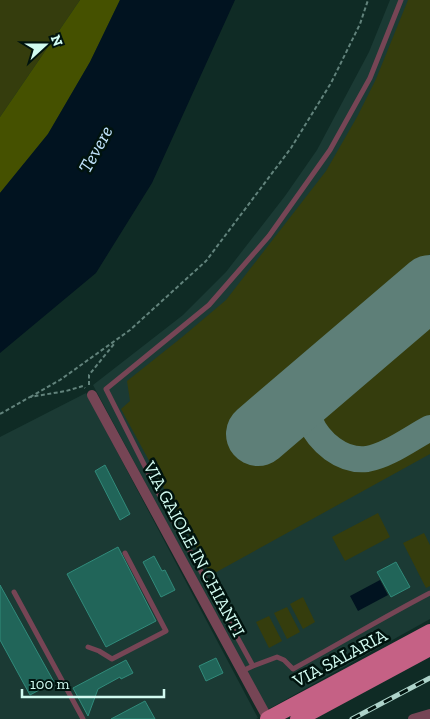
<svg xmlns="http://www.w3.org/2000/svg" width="430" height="719" font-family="'Zilla Slab',serif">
<rect width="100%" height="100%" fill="#0f2b25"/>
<!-- built -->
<path fill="#1b3a34" d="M390,0H430V619L267,710L93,385L183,315L226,272L285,196L317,150L369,52Z
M86,393L258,718L256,719H0V437Z"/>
<!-- green -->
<path fill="#353d0d" d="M0,0H80L0,117Z
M408,0H430V254L236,422L266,459L295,433L303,432C314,442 324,456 338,463C370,479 403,453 430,438V454L211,575L121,409L130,401L127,381L181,338L226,300L326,171L357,117L376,79Z
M430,315V417C411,428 371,458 348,447C343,444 338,438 333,435C324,428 321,417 324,407Z
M378,513L390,537L345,561L332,537Z
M424,533L430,545V586L426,588L403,543Z
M303,597L315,622L303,629L290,604Z
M287,607L300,632L287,639L274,613Z
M269,616L282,641L269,648L256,622Z"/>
<!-- forest -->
<path fill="#455100" d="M80,0H120L90,62L48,134L0,193V117Z"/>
<!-- water -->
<path fill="#011320" d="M120,0H235L152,183L96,273L0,353V193L48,134L90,62Z
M380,580L388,595L358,611L350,596Z"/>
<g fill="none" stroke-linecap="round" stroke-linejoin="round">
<!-- taxiway -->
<path stroke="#5e7f78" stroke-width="26" d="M312,388C310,392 307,397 306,402C304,408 307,415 310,421C319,442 342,462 367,459C389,455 411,438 430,428"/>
<!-- runway -->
<path stroke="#5e7f78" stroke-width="64" d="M258,434L430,287"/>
</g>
<!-- building -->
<path fill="#216559" stroke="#318b7b" d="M105,465L130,514L120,520L95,471Z
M118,547L156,621L106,647L67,574Z
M154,556L162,571L165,570L175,590L161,597L143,562Z
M396,562L410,587L391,597L377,572Z
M0,585L54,682L30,695L0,640Z
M216,658L223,673L206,681L199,666Z
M126,660L133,673L121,679L120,677L98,689L88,716L73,688Z
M145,701L155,719H111Z"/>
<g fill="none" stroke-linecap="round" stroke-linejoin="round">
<!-- path -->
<path stroke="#62837c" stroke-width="2" stroke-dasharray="4 2.5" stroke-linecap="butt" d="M89,385V375L114,344
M30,397L60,380L130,330L206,261L291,148L331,83L360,24L368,0
M0,414L30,397L66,391L83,386L85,388"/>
<!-- service -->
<path stroke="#764555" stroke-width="5" d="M14,592L83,719
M88,647L99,651L112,659L166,631L125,553
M253,666L164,504L106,389L209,305L269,236L330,150L370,78L401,0
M242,671L253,666L277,657L284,660L293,669C339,644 384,617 430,593"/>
<!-- minor -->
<path stroke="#764555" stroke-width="10" d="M92,395L268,719
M413,719L430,714"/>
<!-- primary -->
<path stroke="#c56185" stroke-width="16" d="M268,719L430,632
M298,719L430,648"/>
<!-- rail casing -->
<g stroke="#add3ca" stroke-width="5">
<path id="rail" d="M352,719L430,678"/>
</g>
<!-- rail -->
<use href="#rail" stroke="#00130e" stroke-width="3" stroke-dasharray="9" stroke-linecap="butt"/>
</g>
<g text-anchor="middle" stroke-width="5" stroke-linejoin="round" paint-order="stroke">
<!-- street labels -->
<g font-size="18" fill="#d2fbf1" stroke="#00130e">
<text transform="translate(194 549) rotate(62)" y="6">VIA GAIOLE IN CHIANTI</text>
<text transform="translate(340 658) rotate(-28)" y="6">VIA SALARIA</text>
</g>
<!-- water labels -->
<g font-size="19" font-style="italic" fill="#c2e5fe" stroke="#00130e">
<text transform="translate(95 149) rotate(-61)" y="7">Tevere</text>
</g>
</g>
<!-- north arrow -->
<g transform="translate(45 45) rotate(69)" stroke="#00130e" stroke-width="4" paint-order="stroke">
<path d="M0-4L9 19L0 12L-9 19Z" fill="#d2fbf1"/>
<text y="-8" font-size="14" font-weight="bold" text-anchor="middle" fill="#d2fbf1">N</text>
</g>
<!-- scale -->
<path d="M22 689v8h142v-8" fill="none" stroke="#d2fbf1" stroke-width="2.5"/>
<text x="30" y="689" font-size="15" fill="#d2fbf1" stroke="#00130e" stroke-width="4" paint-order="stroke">100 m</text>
</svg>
